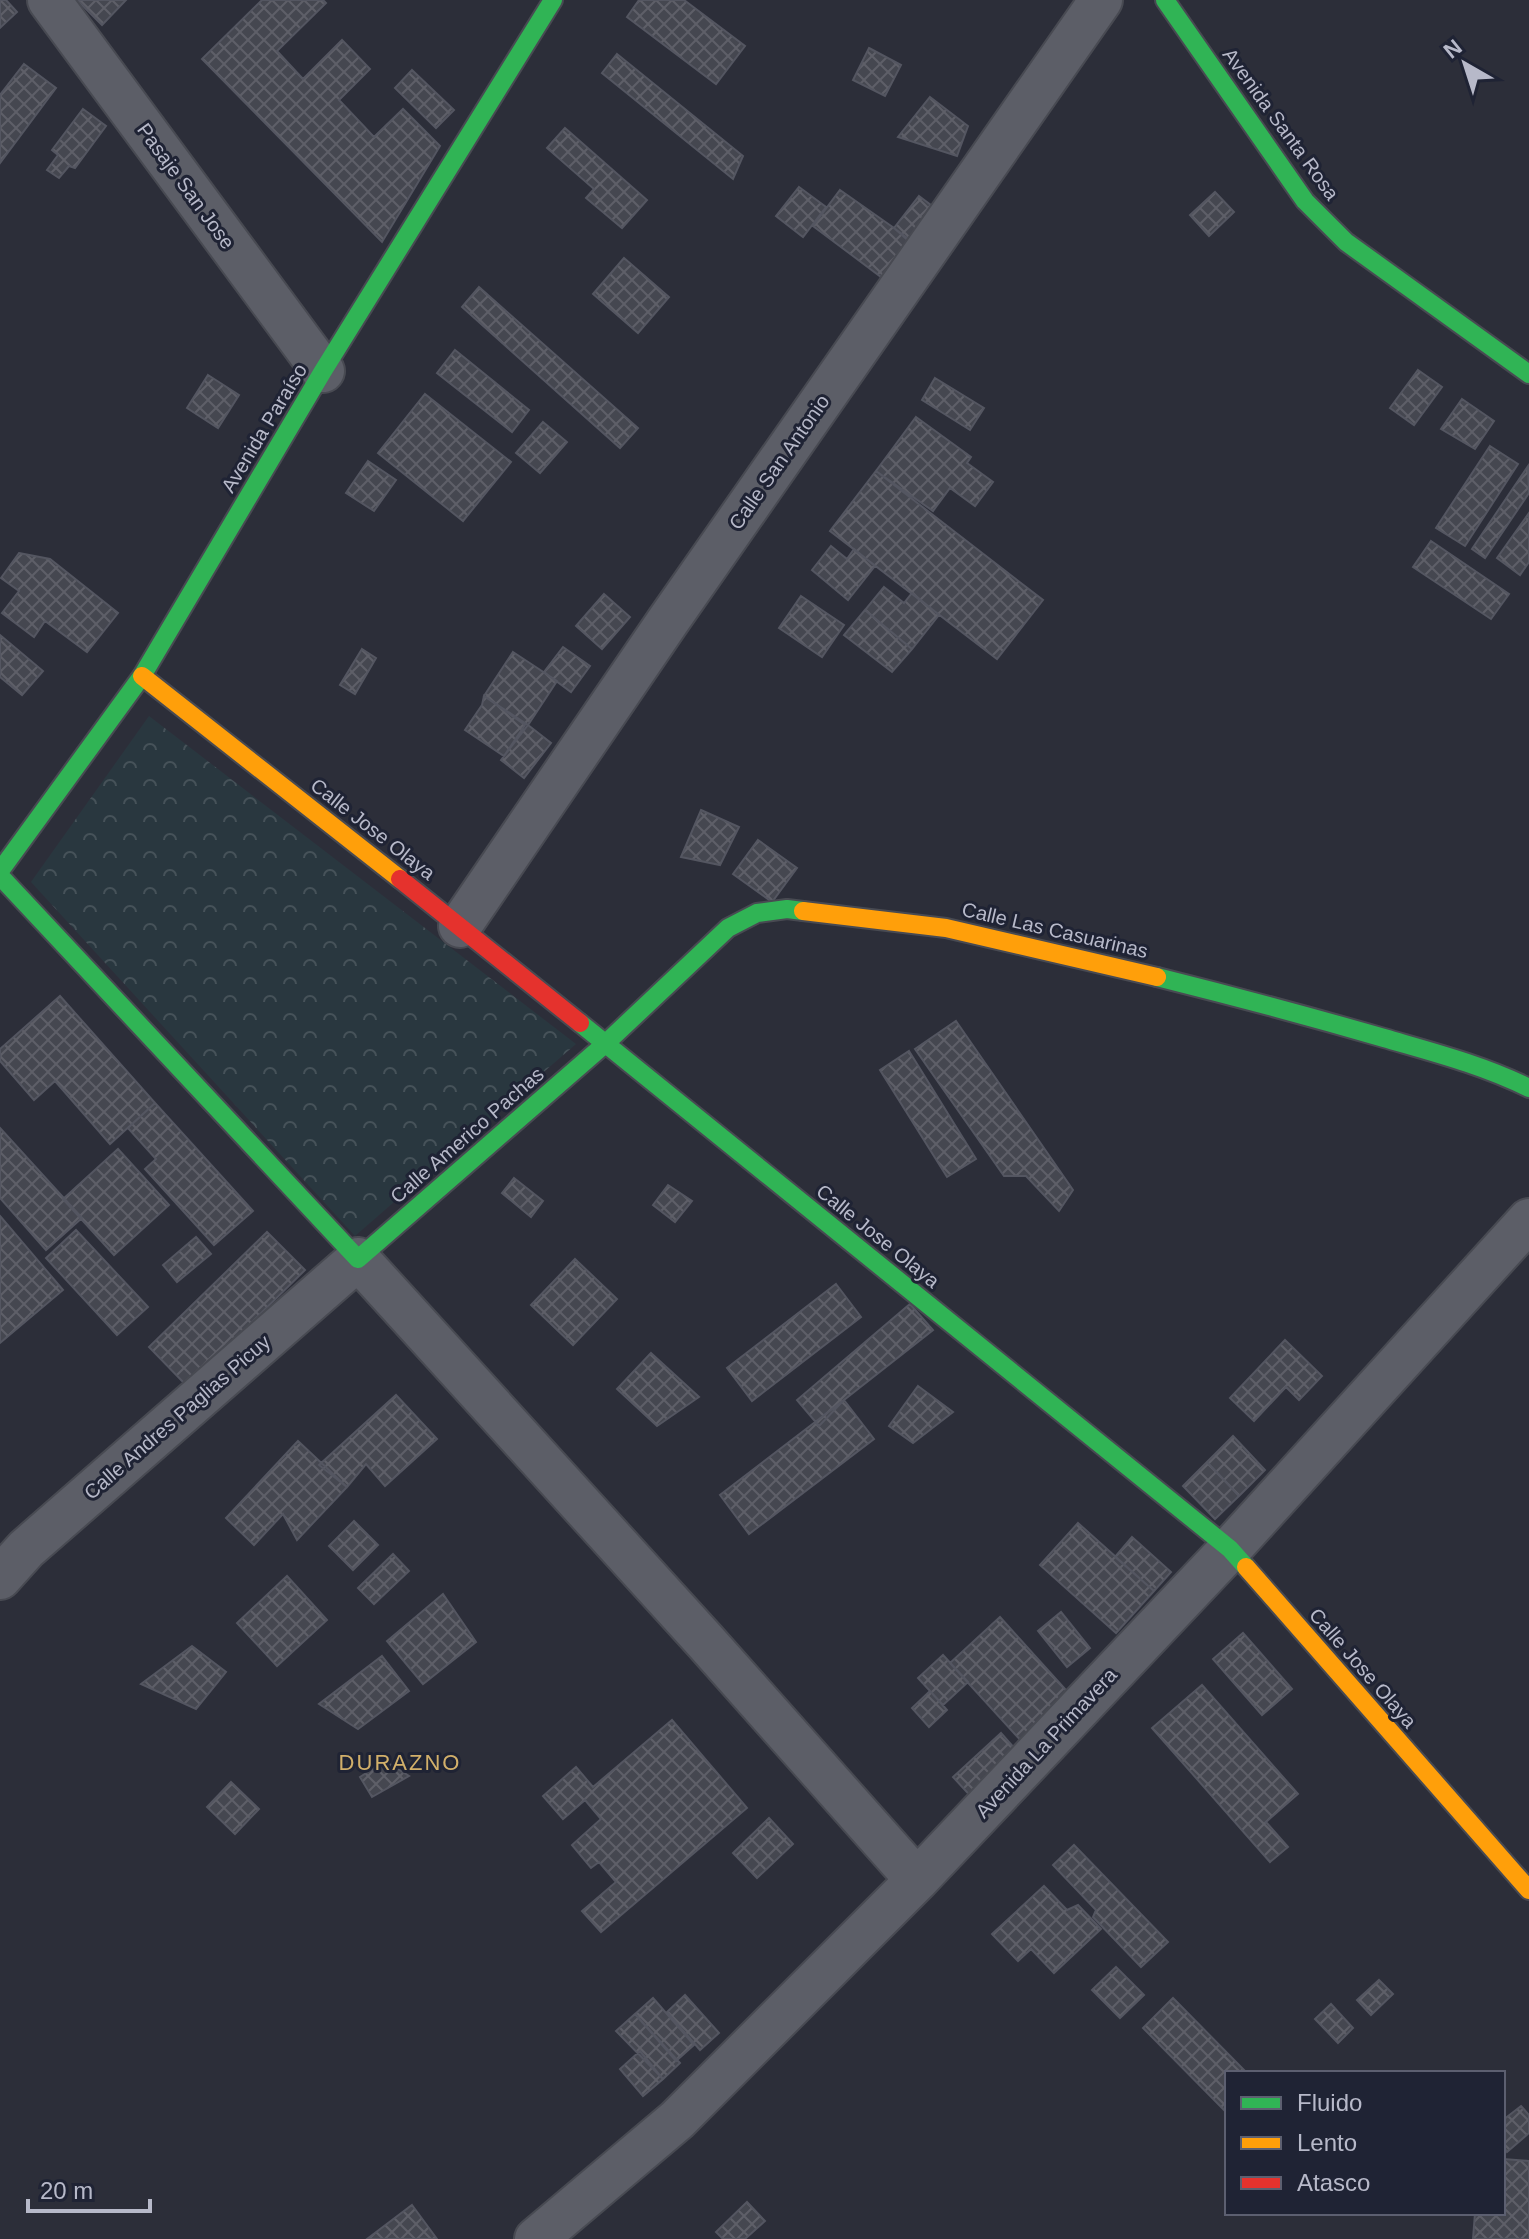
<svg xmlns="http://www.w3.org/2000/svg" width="1529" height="2239" font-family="Arial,sans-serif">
<defs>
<pattern id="park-crowns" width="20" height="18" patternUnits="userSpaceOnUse" patternTransform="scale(2)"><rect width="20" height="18" fill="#29373f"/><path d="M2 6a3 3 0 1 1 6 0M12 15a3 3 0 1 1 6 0" fill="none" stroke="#465259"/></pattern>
<pattern id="building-cross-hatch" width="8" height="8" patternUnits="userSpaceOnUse" patternTransform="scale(2)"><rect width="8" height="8" fill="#454750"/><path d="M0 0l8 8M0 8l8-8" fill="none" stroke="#5e5f68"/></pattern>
</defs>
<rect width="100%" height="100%" fill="#2c2e39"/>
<!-- park -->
<path fill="url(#park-crowns)" d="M149,716L576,1044L355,1236L31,882Z"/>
<!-- building -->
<path fill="url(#building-cross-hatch)" stroke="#545661" stroke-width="2" d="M0,0H6L17,12L0,28Z
M77,0H126L102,25Z
M262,0H323L326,3L277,51L303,79L342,40L370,69L339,100L374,137L403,109L440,146L382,242L202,59Z
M639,0H684L745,46L716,84L627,17Z
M869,48L901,65L885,96L853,80Z
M617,54L743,156L733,179L602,73Z
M24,64L56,88L0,163V95Z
M412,70L454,110L436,128L395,88Z
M930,97L968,126L957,156L898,137Z
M83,109L106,126L75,168L69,166L59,178L47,170L58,155L52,150Z
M565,128L647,200L622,228L586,198L594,189L547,148Z
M799,187L826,207L803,237L776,216Z
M840,190L894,228L912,244L885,280L813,226Z
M1215,192L1234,212L1209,236L1190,215Z
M919,196L948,218L923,250L894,228Z
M624,258L669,297L638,333L593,294Z
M479,287L638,428L620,448L462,307Z
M455,350L529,410L512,432L437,373Z
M1418,370L1442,387L1414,425L1390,408Z
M208,375L239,395L218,428L187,408Z
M935,378L984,408L970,430L922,400Z
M425,394L511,462L463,521L378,453Z
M1462,399L1494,421L1475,449L1441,429Z
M916,417L971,457L967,463L993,482L975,506L950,488L933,511L876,471Z
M543,422L567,442L540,473L516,453Z
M1490,446L1518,464L1465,546L1436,528Z
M368,461L396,480L374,511L346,493Z
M1528,466L1529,493L1485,558L1472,549Z
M876,471L1043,600L997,659L830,531Z
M1529,513V562L1520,575L1497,558Z
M1431,541L1509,594L1491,619L1413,567Z
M831,546L847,559L854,549L875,566L848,600L812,570Z
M19,553L50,559L118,613L87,652L45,621L34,637L2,613L19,591L1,578Z
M884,587L904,603L912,593L939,615L912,649L865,610Z
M604,594L630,617L602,649L576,626Z
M801,596L844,625L822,657L779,628Z
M865,610L912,649L892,672L844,635Z
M0,635L43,671L22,695L0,677Z
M563,647L590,666L571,692L544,672Z
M362,649L376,658L355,694L340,685Z
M513,652L557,681L528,725L484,696Z
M484,696L525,725L504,756L465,730L482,705Z
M528,725L551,743L524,778L501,760Z
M701,810L739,827L720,865L681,857Z
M758,840L797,868L772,902L733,874Z
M60,996L155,1103L110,1144L55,1081L34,1100L0,1061V1049Z
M956,1021L1073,1190L1059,1211L1026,1176H1004L915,1049Z
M909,1051L976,1159L947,1177L880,1070Z
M155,1103L253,1211L214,1245L145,1169L156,1159L128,1128Z
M0,1128L82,1218L46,1250L0,1198Z
M118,1149L169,1205L114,1255L63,1199Z
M514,1178L543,1201L531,1217L502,1193Z
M668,1185L692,1201L675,1222L653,1205Z
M0,1216L63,1290L0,1343Z
M76,1230L148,1307L117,1335L46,1258Z
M267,1232L305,1270L187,1386L149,1347Z
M196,1237L211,1254L177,1282L163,1265Z
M575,1259L617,1299L573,1345L531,1305Z
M836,1284L861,1317L752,1401L727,1368Z
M910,1304L933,1330L844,1400L819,1426L797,1400Z
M1285,1340L1322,1376L1299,1400L1286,1387L1254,1421L1230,1398Z
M651,1353L699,1397L657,1426L617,1389Z
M918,1386L953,1412L913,1443L889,1426Z
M396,1395L437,1439L385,1486L366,1464L347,1487L319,1465Z
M844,1400L874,1439L749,1534L720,1495Z
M1233,1436L1265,1470L1239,1496L1207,1462Z
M298,1441L347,1487L297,1540L283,1514L254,1545L226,1518Z
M1207,1462L1239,1496L1215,1519L1183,1486Z
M354,1521L378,1545L353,1570L329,1546Z
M1078,1523L1154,1591L1116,1633L1040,1565Z
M1132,1537L1171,1572L1154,1591L1115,1557Z
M393,1554L409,1571L374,1604L358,1588Z
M287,1576L327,1620L277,1666L237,1623Z
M443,1594L476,1642L423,1684L387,1641Z
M1061,1612L1090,1648L1067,1667L1038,1631Z
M1000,1617L1074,1699L1024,1744L950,1663Z
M1243,1633L1292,1689L1262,1715L1213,1659Z
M192,1646L226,1672L196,1709L141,1684Z
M943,1655L968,1682L943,1705L918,1678Z
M382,1656L409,1691L358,1729L319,1704Z
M1202,1685L1298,1794L1266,1822L1288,1847L1270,1862L1152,1728Z
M930,1691L947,1710L929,1727L912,1708Z
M672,1720L747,1808L601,1932L582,1911L616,1882L599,1862L591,1868L572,1845L601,1819L585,1800L563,1819L543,1796L576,1767L593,1787Z
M1001,1733L1024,1759L977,1803L953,1777Z
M385,1761L409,1776L372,1797L360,1777Z
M231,1782L259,1809L235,1834L207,1807Z
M769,1818L793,1844L757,1878L733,1853Z
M1074,1845L1168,1942L1141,1967L1093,1917L1096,1910L1053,1865Z
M1044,1886L1067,1910L1078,1905L1101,1929L1054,1973L1031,1949L1018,1961L992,1934Z
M1116,1967L1144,1995L1120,2018L1092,1990Z
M1379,1980L1393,1994L1371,2015L1357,2000Z
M685,1995L719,2033L700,2050L667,2012Z
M653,1998L694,2045L676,2061L635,2014Z
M1173,1998L1247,2073H1227V2113L1143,2028Z
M1331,2004L1353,2028L1338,2043L1315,2019Z
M635,2014L680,2063L663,2079L616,2031Z
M640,2051L663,2079L643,2096L620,2069Z
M1521,2106L1529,2115V2133L1507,2152L1503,2146V2120Z
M1503,2159L1529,2161V2239H1473L1475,2213H1503Z
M747,2202L765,2221L745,2239H723L716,2232Z
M412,2205L437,2239H367Z"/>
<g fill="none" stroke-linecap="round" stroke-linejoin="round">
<!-- street casing -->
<g stroke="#484a52" stroke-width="46">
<path id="street" d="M49,0L323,371
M460,926L668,621L1101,0
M0,1578L26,1549L358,1259L705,1641L917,1880
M536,2239L677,2120L917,1880L1230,1549L1529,1220"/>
</g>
<!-- fast casing -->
<g stroke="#484a52" stroke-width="22">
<path id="fast" d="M1165,0L1305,201L1346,242L1529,374
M0,871L142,676L323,371L553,0
M0,876L358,1259L605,1044L728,928L757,913L787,909L803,911
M1157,977C1233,996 1308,1016 1384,1038C1432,1052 1483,1065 1529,1088
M580,1023L1230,1549L1246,1567"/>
</g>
<!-- slow casing -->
<g stroke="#484a52" stroke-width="22">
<path id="slow" d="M142,676L400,879
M803,911L946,928L1157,977
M1246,1567L1529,1890"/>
</g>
<!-- jam casing -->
<g stroke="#484a52" stroke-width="22">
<path id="jam" d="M400,879L580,1023"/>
</g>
<!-- street -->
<use href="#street" stroke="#5c5e67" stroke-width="42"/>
<!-- fast -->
<use href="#fast" stroke="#30b455" stroke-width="18"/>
<!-- slow -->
<use href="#slow" stroke="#ff9f0a" stroke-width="18"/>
<!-- jam -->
<use href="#jam" stroke="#e5322d" stroke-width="18"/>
</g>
<g text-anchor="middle" stroke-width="6" stroke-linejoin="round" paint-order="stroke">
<!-- street labels -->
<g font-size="20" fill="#b7b9c9" stroke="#1f2334">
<text transform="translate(1281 124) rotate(54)" y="7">Avenida Santa Rosa</text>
<text transform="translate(186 186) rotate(54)" y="7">Pasaje San Jose</text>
<text transform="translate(264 428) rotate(-59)" y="7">Avenida Paraíso</text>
<text transform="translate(779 462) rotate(-55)" y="7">Calle San Antonio</text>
<text transform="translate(373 829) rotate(38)" y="7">Calle Jose Olaya</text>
<text transform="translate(1055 930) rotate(13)" y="7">Calle Las Casuarinas</text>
<text transform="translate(467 1135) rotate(-41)" y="7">Calle Americo Pachas</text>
<text transform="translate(878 1236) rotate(39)" y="7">Calle Jose Olaya</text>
<text transform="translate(177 1417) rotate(-41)" y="7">Calle Andres Paglias Picuy</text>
<text transform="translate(1363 1668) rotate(49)" y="7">Calle Jose Olaya</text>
<text transform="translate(1046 1743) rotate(-47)" y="7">Avenida La Primavera</text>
</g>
<!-- neighbourhood labels -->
<g font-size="22" letter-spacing="2" fill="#d1af6a" stroke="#1f2334">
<text x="400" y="1770">DURAZNO</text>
</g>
</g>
<!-- legend -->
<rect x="1225" y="2071" width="280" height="144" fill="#1f2334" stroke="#5c5f70" stroke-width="2"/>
<rect x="1241" y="2097" width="40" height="12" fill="#30b455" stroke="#5c5f70" stroke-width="2"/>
<text x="1297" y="2111" font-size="24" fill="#b7b9c9">Fluido</text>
<rect x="1241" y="2137" width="40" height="12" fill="#ff9f0a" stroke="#5c5f70" stroke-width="2"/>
<text x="1297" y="2151" font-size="24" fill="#b7b9c9">Lento</text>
<rect x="1241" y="2177" width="40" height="12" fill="#e5322d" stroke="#5c5f70" stroke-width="2"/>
<text x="1297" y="2191" font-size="24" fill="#b7b9c9">Atasco</text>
<!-- north arrow -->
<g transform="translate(1465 64) rotate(321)" stroke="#1f2334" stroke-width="6" paint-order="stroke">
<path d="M0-6L14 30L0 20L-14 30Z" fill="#b7b9c9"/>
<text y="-12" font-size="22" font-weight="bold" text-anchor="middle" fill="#b7b9c9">N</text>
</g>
<!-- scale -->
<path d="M28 2199v12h122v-12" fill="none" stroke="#b7b9c9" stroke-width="4"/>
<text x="40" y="2199" font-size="24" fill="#b7b9c9" stroke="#1f2334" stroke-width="6" paint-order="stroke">20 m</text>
</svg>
